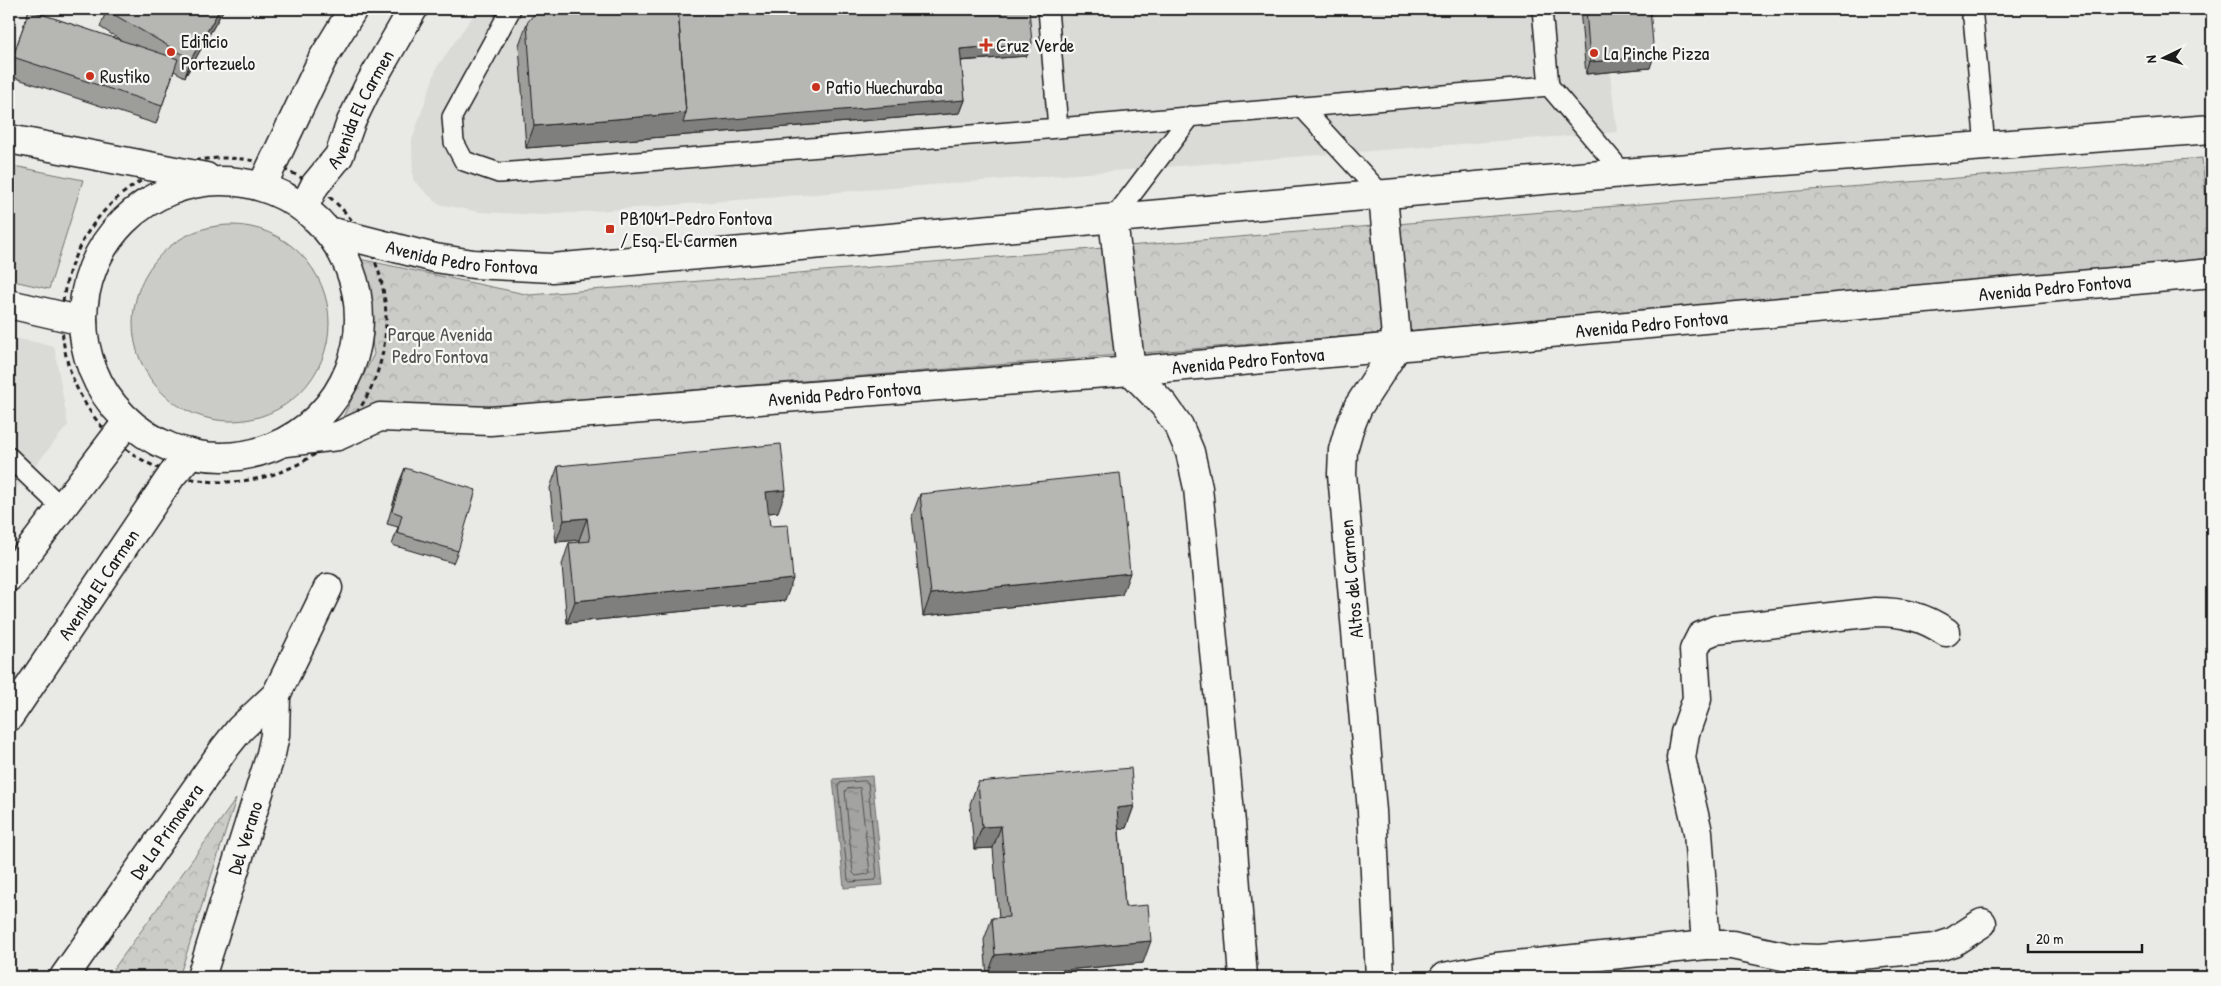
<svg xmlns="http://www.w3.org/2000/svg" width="2221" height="986" font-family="'Patrick Hand',sans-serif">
<defs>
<pattern id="forest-crowns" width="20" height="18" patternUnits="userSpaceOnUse" patternTransform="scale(1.25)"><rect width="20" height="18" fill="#cbcbc7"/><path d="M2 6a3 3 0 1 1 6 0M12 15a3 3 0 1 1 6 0" fill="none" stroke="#aeaeaa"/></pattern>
<pattern id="water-ripples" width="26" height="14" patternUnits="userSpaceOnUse" patternTransform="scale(1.25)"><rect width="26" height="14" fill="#a3a3a1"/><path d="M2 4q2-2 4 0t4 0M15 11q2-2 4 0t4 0" fill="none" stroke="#848482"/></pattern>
</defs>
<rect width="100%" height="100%" fill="#e9e9e5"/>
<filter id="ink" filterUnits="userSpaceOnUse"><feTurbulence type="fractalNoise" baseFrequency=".02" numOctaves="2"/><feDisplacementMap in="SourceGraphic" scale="10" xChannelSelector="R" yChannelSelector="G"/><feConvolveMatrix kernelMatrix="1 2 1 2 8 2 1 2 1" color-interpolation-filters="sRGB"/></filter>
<g filter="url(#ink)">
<!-- built -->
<path fill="#dadad6" d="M478,9H1602L1617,132L544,215L481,212L438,204L413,180L412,140L437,67Z
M9,337L54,346L68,425L9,498Z"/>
<!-- green -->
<path fill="#cbcbc7" stroke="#747472" d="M9,165L83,180L49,289L9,280Z
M133 323a98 98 0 1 1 196 0a98 98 0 1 1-196 0Z"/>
<!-- forest -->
<path fill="url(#forest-crowns)" stroke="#747472" d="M2202,158L2212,261L1361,335L342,419L374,354L359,259L530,295Z
M236,799L179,977H108Z"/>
<!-- water -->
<path fill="url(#water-ripples)" stroke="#6d6d6c" d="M872,776L883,885L844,888L833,779Z"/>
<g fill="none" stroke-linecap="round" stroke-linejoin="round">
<!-- shore -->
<path stroke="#525251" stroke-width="1" d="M865,781L868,783L877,878L875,880L850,882L848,880L838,786L840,783Z
M860,788L870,872L868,874L856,876L853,873L845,791L847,789Z"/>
<!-- service casing -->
<g stroke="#1c1c1c" stroke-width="22">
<path id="service" d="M511,9L452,117L454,142L464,161L499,173L1058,128
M1048,9L1058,128L1549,86L1542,9
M1969,9L1973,18L1985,146
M1549,86L1623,173
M1301,107L1383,196
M1113,219L1191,116
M9,457L61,507"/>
</g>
<!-- minor casing -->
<g stroke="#1c1c1c" stroke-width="31">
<g id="minor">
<path d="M262,186L322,60L353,9"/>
<path id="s1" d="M304,207L315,185L339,156L351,122L368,87L413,9"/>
<path d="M1113,219L1131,371L1164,405L1179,426L1190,452L1198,488L1231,823L1243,977"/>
<path d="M1706,945L1698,832L1681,758L1685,733L1697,699L1694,650L1701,636L1715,630L1875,612C1902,612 1923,616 1946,632"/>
<path id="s2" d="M64,977L224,749L240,729L276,695L328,588"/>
<path id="s3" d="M201,977L271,754L275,735L276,695"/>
<path d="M1380,977L1372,811L1342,474L1343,450L1349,429L1358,407L1397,347L1383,196"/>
<path d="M1444,977L1497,967L1706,945H1732L1792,958L1819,959L1935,948L1953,942L1982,923"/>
</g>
</g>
<!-- tertiary casing -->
<g stroke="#1c1c1c" stroke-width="31">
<g id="tertiary">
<path d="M9,139L206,177"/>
<circle cx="221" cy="319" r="138"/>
<path id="s4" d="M329,231L435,258L473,264L552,268L1623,173L2212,129"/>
<path d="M9,304L83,321"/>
<path id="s5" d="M286,442L338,436L380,417L490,421L1131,371L2212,273"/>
<path d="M9,577L127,422"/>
<path id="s6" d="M9,717L172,475L191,453"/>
</g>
</g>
<!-- path -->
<path stroke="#1c1c1c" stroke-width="3" stroke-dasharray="5 4" stroke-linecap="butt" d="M62 320a162 162 0 1 1 324 0a162 162 0 1 1-324 0Z"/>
<!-- service -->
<use href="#service" stroke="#f6f6f2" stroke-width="19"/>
<!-- minor -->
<use href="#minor" stroke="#f6f6f2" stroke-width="28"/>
<!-- tertiary -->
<use href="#tertiary" stroke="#f6f6f2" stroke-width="28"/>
</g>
<!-- wall -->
<path fill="#9d9d9a" stroke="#1c1c1c" d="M107,9H224L185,77L174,71L156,124L9,76V68L29,10L122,41L100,27Z
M1580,9H1650V68L1586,74Z
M527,23L1027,56L961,61L965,100L960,113L526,148L519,45Z
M558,466L778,512L768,513L770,526L785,601L567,623L562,565L569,543L579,542V540L556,542L550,488Z
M405,468L458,551L453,563L392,545L398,527L387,524L400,480Z
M920,494L1122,595L923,616L912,516Z
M978,782L1134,806L1126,828L1119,829L1125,907L1143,963L987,977L984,940L992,918H999L993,848L974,849L970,804Z"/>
<!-- shaded-wall -->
<path fill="#7f7f7d" stroke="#1c1c1c" d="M220,9H224L185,77L191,59Z
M1032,43L1027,56L956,61L960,49Z
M1654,56L1650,68L1586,74L1590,62Z
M965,100L960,113L526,148L534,126L686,113Z
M786,490L778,512L758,514L766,492Z
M587,518L579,540L556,542L564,520Z
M1130,573L1122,595L923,616L931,594Z
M793,579L785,601L567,623L575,601Z
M1134,806L1126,828L1109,830L1117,808Z
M1001,826L993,848L974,849L982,827Z
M1151,941L1143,963L987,977L995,955Z"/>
<!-- building -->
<path fill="#b6b6b3" stroke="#1c1c1c" d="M107,9H220L191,59L106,10Z
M538,9H678L686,113L534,126L527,23Z
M678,9H1029L1032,43L960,49L965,100L683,123L686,113Z
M1586,9H1650L1654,56L1590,62Z
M29,10L178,59L162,106L13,57Z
M781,444L786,490L766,492L770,526L788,525L793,579L575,601L569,543L590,541L587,518L564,520L558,466Z
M405,468L476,490L458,551L397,533L402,515L392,511Z
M1120,473L1130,573L931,594L920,494Z
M1131,768L1134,806L1117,808L1125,907L1148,905L1151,941L995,955L992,918L1009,917L1001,826L982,827L978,782Z"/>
</g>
<!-- markers -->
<g fill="#c8321e" stroke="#f6f6f2" stroke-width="2">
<path d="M983.5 37.5h5v5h5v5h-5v5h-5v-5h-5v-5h5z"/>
<circle cx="171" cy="52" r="5"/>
<circle cx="1594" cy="53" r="5"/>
<circle cx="90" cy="76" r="5"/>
<circle cx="816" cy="87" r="5"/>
<rect x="605" y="224" width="10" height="10" rx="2.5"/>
</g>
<g text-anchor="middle" stroke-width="4.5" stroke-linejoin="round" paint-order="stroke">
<!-- poi labels -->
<g font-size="19" fill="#1c1c1c" stroke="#f6f6f2" text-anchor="start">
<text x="181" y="48">Edificio<tspan x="181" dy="22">Portezuelo</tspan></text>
<text x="996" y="52">Cruz Verde</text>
<text x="1604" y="60">La Pinche Pizza</text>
<text x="100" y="83">Rustiko</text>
<text x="826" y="94">Patio Huechuraba</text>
<text x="620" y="225">PB1041-Pedro Fontova<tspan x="620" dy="22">/ Esq. El Carmen</tspan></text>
</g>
<!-- street labels -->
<g font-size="19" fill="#1c1c1c" stroke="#f6f6f2">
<text dy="7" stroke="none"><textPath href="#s1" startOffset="114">Avenida El Carmen</textPath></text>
<text dy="7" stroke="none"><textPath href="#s4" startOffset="136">Avenida Pedro Fontova</textPath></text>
<text dy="7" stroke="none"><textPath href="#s5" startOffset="1779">Avenida Pedro Fontova</textPath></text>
<text dy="7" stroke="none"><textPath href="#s5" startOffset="1374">Avenida Pedro Fontova</textPath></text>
<text dy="7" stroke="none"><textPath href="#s5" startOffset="969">Avenida Pedro Fontova</textPath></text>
<text dy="7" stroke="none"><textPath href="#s5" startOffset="564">Avenida Pedro Fontova</textPath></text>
<text transform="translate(1351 579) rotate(-95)" y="7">Altos del Carmen</text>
<text dy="7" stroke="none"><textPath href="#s6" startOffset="160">Avenida El Carmen</textPath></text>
<text dy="7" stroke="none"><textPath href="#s2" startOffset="178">De La Primavera</textPath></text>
<text dy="7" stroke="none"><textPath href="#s3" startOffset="146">Del Verano</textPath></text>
</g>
<!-- park labels -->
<g font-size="19" fill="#51514f" stroke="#f6f6f2">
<text x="440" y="341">Parque Avenida<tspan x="440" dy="22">Pedro Fontova</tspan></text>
</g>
</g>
<!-- margin -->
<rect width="2221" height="986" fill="none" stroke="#f6f6f2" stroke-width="30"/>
<rect x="15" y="15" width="2191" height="956" fill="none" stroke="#1c1c1c" stroke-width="2" filter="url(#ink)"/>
<!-- north arrow -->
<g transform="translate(2164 58) rotate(265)" stroke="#f6f6f2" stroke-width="4" paint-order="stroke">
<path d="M0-4L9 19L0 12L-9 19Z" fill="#1c1c1c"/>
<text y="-8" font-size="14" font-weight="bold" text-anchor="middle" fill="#1c1c1c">N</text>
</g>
<!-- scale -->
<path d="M2028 944v8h114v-8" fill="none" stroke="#1c1c1c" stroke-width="2.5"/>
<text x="2036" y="944" font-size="15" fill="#1c1c1c" stroke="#f6f6f2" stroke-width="4" paint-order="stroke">20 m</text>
</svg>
